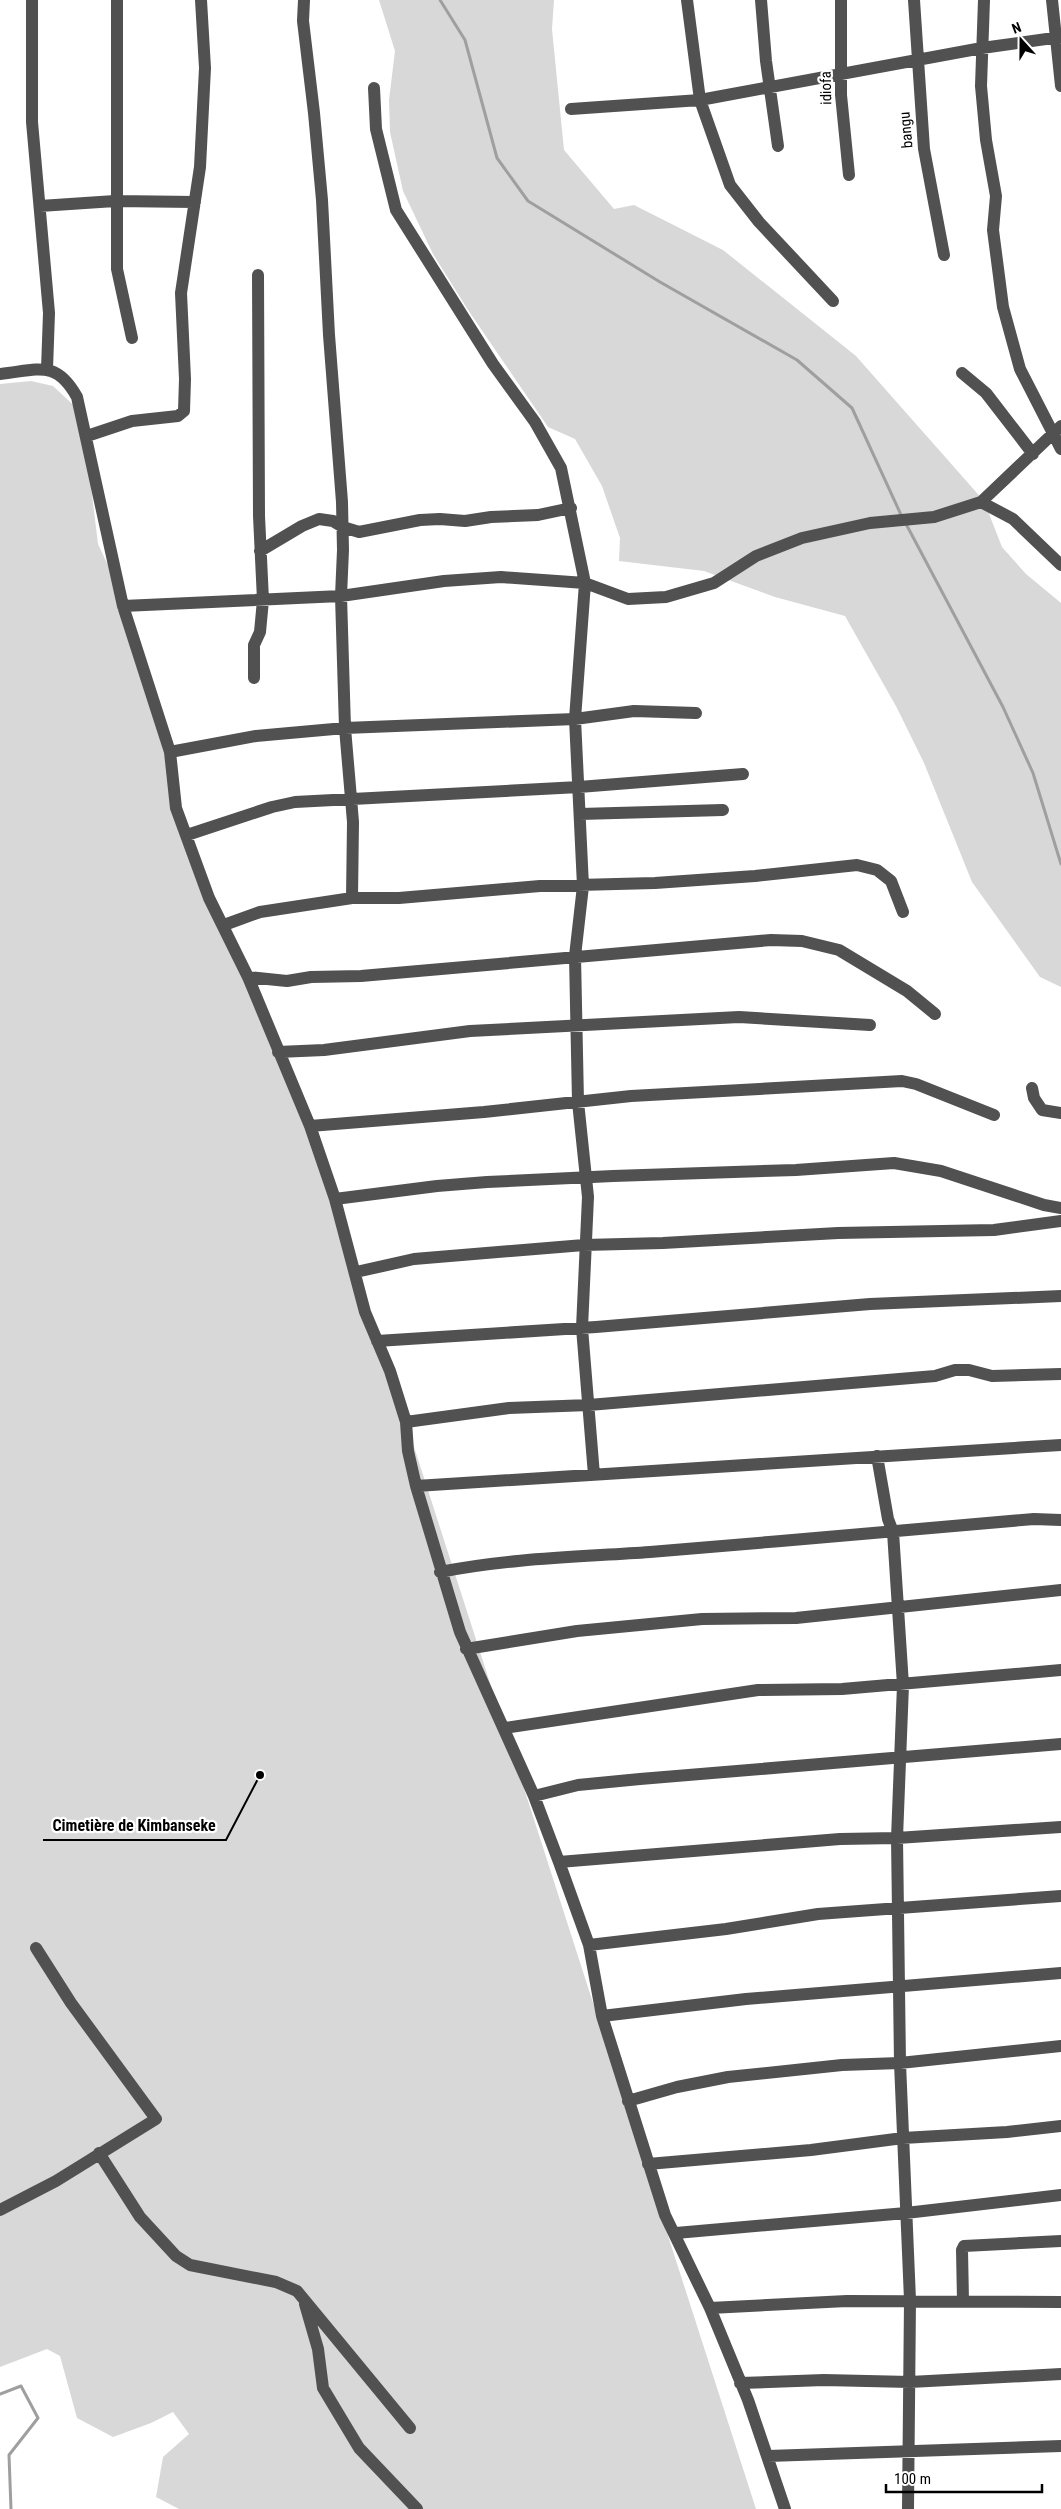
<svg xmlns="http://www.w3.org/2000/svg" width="1061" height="2509" font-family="'Roboto Condensed',sans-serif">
<rect width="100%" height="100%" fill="#fff"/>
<!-- green -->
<path fill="#d8d8d8" d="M379,0H554L552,29L564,150L614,209L634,205L723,250L856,356L984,501L1002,547L1026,574L1061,603V987L1040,977L972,882L924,763L897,708L845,616L775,597L704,571L619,561L620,538L602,486L575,439L548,427L468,310L433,254L403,191L390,132L389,100L395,51Z
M31,381L53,386L82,413L98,544L121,593L170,752L176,808L278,1052L406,1422L756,2509H179L156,2497L163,2457L189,2434L173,2412L151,2423L113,2437L77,2418L60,2356L47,2349L0,2367V384Z"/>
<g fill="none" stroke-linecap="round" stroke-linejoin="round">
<!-- stream -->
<path stroke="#9f9f9f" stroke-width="3" d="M440,0L465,40L497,158L528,201L660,282L797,360L852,408L902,517
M905,522L1003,707L1033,773L1061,864
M0,2394L21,2386L38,2418L9,2455L11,2509"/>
<!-- minor -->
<path stroke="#515151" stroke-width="12" d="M32,0V122L49,313L47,369
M117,0V269L132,338
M304,0L303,21L314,113L322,200L329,335L342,502L343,550L341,596L345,728L353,822L352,898
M687,0L700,100L730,185L759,222L833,301
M761,0L766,61L778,146
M841,0V95L849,175
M914,0L924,149L944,255
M984,0L981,86L986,140L996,196L993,230L1003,307L1020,369L1061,449
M1052,0L1061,86
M374,88L376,129L396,210L493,364L535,422L561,468L585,583L575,719L583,886L575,956L578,1102L588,1197L582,1328L594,1475
M571,109L700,100L982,48L1061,37
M40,206L115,201L195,202
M962,373L986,393L1033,454
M0,374C38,370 56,359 77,397L123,606L170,752L176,808L209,898L248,977L310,1126L335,1199L365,1312L390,1371L406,1422L408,1451L416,1486L460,1632L534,1796L559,1862L589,1945L602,2016L665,2215L710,2308L748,2400L785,2509
M87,436L132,421L178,416L184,411L185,379L181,293L200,167L205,68L201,0
M981,502L1013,519L1061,565
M260,551L302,526L319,519L333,521L343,527L359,532L420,520L440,519L465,521L491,517L538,515L571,508
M123,606L341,596L444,581L501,577L585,583L628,599L666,597L714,583L756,556L802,538L870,523L934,517L981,502L1061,426
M254,678V645L260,632L263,600L259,516L258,275
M170,752L256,736L345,728L575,719L634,711L696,713
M580,814L723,810
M187,835L272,807L295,802L579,787L743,774
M224,925L260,912L352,898H399L540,886L655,883L755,876L857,865L877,870L891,881L903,912
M248,977L287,981L311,977L361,976L771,940L802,941L839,950L907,991L935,1014
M278,1052L324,1050L470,1031L739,1017L870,1025
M1032,1088L1034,1098L1042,1110L1061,1113
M310,1126L484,1112L631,1096L902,1081L916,1084L994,1115
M335,1199L437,1186L487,1182L613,1176L796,1170L894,1163L941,1171L1044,1205L1061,1208
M356,1272L414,1259L584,1245L663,1243L838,1233L994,1230L1061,1221
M377,1341L596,1327L870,1304L1061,1296
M406,1422L509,1408L589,1405L935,1376L955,1370H969L992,1376L1061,1374
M877,1456L888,1519L893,1532L903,1685L897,1838L900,2063L910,2300L908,2509
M416,1486L1061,1445
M440,1572C510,1558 580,1557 650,1552C778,1541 906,1531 1034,1519L1061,1520
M466,1649L577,1631L702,1619L796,1618L1061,1590
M505,1728L758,1690L842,1689L1061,1670
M534,1796L578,1785L640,1779L1061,1744
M559,1862L840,1839L897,1838L1061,1827
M589,1945L726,1929L818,1914L1061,1896
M602,2016L746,1999L1061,1973
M628,2101L677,2087L728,2077L842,2065L900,2063L1061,2046
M99,2153L140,2217L176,2256L190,2265L276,2282L297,2291L410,2428
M648,2164L811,2150L903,2138L1007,2132L1061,2126
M0,2210L56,2181L156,2119L71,2003L36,1948
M676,2233L906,2213L1061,2195
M963,2301L962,2250L964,2246L1061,2241
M305,2304L318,2349L323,2388L359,2448L417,2509
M710,2308L847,2301L1061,2302
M740,2383L824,2380L910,2382L1061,2374
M768,2456L1061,2446"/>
</g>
<g text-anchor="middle" stroke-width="4.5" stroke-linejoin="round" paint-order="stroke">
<!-- street labels -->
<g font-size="15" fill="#000" stroke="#fff">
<text transform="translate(826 88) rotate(-91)" y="5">idiofa</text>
<text transform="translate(906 130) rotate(-95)" y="5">bangu</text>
</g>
</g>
<!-- callouts -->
<path fill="none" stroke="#000" stroke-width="2" d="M260 1775L226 1840H43"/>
<circle fill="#000" stroke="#fff" stroke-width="2" cx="260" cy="1775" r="5"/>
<g font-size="16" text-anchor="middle" font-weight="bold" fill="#000" stroke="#fff" stroke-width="4.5" stroke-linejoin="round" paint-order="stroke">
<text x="134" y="1831">Cimetière de Kimbanseke</text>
</g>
<!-- north arrow -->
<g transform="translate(1021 40) rotate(339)" stroke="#ffffff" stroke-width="4" paint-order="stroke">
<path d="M0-4L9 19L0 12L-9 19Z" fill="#000000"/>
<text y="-8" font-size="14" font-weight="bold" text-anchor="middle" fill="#000000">N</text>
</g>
<!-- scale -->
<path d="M886 2484v8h156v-8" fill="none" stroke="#000000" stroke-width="2.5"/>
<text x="894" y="2484" font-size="15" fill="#000000" stroke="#ffffff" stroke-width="4" paint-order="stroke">100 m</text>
</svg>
